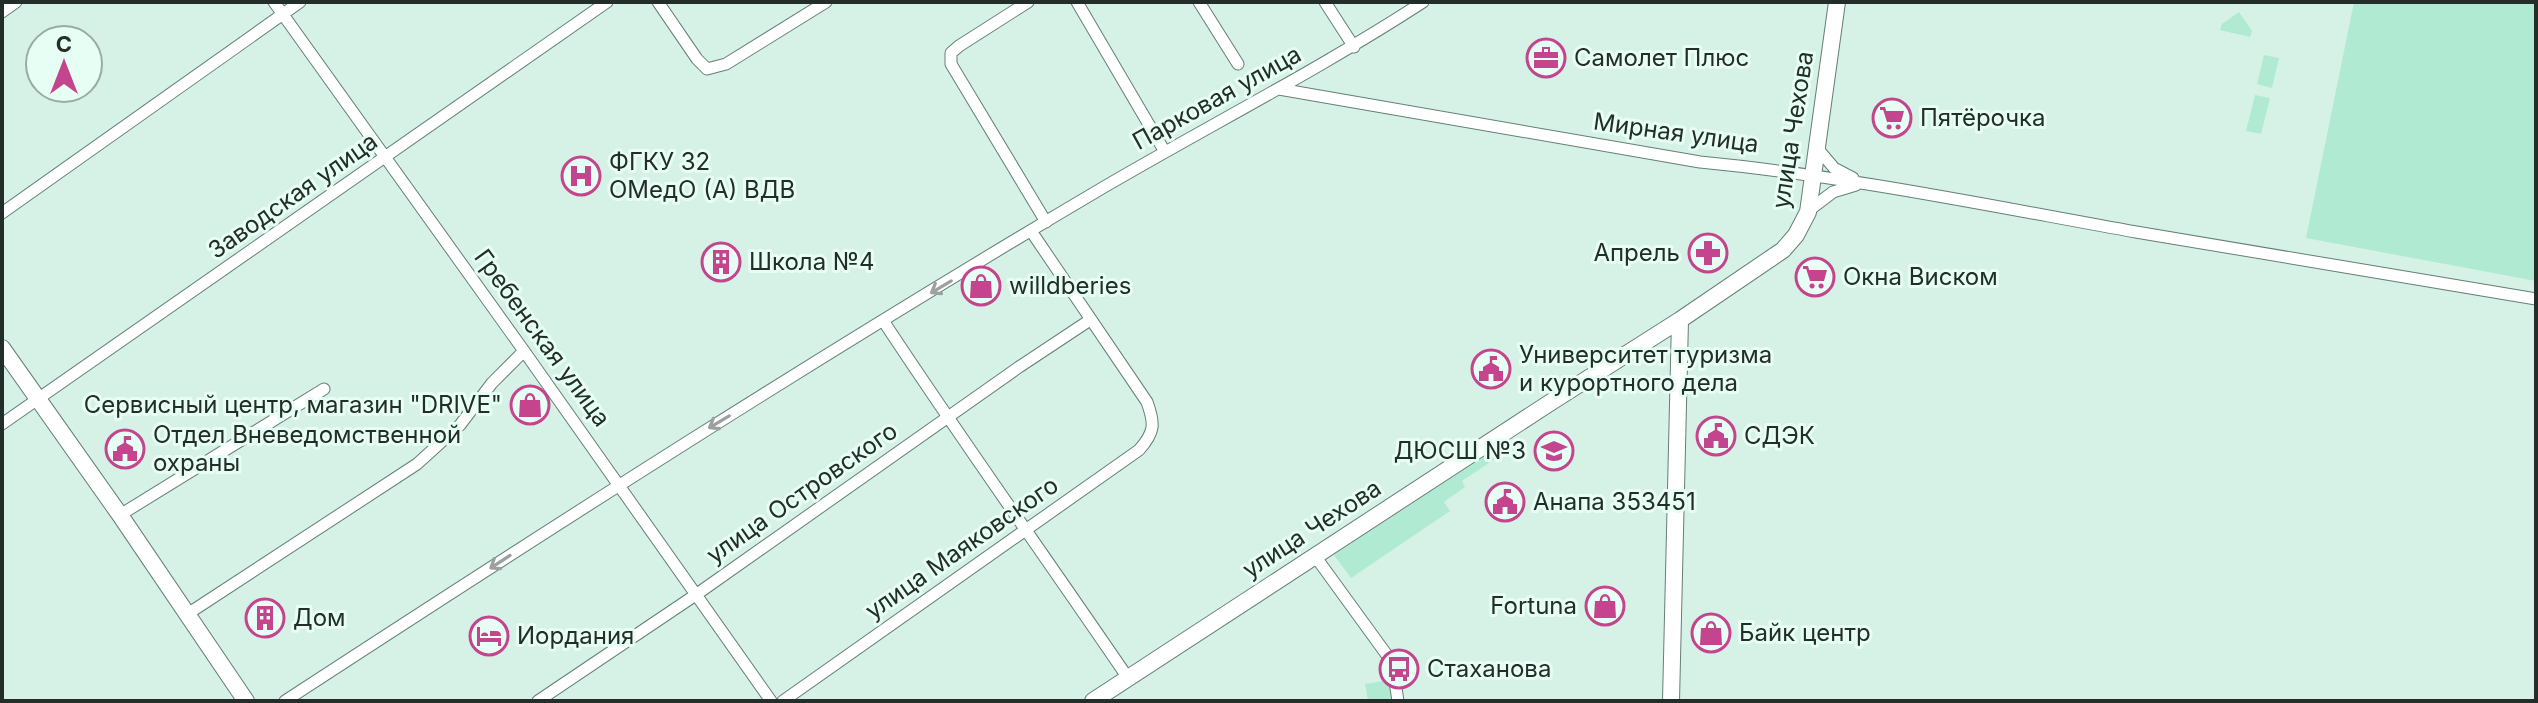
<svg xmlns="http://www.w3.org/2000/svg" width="2538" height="703" font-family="Inter,sans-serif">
<rect width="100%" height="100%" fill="#d6f2e6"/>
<!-- green -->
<path fill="#b0ead3" d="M2354,2H2536V281L2306,238Z
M2239,12L2252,31L2250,37L2220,30L2222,24Z
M2264,55L2279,58L2272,88L2257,84Z
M2255,95L2270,98L2261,134L2246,131Z
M1490,452L1495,459L1462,481L1465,487L1444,502L1450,511L1351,578L1334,555Z
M1390,680L1393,701H1368L1365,684Z"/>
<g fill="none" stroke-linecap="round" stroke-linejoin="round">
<!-- street casing -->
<g stroke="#657f74" stroke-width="13">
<path id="street" d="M274,2L524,351L771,701
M658,2L697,59L707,69L726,64L826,2
M1028,2L959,46L951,53V64L1046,222
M1077,2L1165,152
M1199,2L1238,64
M1325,2L1354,47
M2,12L16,2
M1279,89L1700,162C1846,176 1991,206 2136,232C2269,255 2403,276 2536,299
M1817,148L1834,168L1853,178
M1808,211L1833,192L1856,185
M2,213L300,2
M884,322C963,442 1047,559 1128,678
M2,424L607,2
M120,515L324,389
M1315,556L1392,662L1398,701
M186,615L417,464L460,425L492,383L524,351
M285,701C555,525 826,351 1104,187C1210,125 1320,69 1423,2
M538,701L697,594L1019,367L1090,320
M783,701L1139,450C1155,432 1155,424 1147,402L1031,231"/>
</g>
<!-- secondary casing -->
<g stroke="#657f74" stroke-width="18">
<path id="secondary" d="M2,348L120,515L246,701
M1093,701L1548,404L1680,320L1783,250L1796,235L1808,212L1837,2
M1671,701L1680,320"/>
</g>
<!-- street -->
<use href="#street" stroke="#fff" stroke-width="11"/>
<!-- secondary -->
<use href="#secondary" stroke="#fff" stroke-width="16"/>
</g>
<!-- one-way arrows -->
<defs><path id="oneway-shaft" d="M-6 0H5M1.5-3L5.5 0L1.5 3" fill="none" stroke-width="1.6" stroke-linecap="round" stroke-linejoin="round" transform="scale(2)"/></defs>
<g stroke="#9ca19f">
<use href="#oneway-shaft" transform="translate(941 287) rotate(149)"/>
<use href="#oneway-shaft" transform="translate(719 422) rotate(149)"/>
<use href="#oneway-shaft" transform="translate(500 562) rotate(147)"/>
</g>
<!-- icons -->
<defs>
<g id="office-ring" transform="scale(2)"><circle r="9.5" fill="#e7fef4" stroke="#c4448e" stroke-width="1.5"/><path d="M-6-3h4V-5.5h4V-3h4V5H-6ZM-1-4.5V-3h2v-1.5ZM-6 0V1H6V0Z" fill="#c4448e"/></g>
<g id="supermarket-ring" transform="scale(2)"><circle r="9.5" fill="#e7fef4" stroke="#c4448e" stroke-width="1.5"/><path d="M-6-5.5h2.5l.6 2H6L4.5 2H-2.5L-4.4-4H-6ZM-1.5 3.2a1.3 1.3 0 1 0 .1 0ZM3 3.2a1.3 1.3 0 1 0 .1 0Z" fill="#c4448e"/></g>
<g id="hospital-ring" transform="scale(2)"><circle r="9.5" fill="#e7fef4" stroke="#c4448e" stroke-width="1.5"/><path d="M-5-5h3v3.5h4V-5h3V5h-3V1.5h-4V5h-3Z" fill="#c4448e"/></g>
<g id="pharmacy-ring" transform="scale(2)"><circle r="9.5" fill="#e7fef4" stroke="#c4448e" stroke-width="1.5"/><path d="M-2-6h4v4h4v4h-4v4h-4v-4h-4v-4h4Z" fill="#c4448e"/></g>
<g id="building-ring" transform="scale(2)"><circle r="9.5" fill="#e7fef4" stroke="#c4448e" stroke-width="1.5"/><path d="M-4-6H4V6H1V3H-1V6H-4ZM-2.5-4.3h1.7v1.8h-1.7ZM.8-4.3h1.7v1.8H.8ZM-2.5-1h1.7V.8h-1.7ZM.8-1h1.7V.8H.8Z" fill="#c4448e"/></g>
<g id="shop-ring" transform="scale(2)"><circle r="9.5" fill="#e7fef4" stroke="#c4448e" stroke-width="1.5"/><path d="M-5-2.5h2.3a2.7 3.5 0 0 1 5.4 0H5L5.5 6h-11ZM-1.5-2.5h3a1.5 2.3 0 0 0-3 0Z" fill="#c4448e"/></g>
<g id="civic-ring" transform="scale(2)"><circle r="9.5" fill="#e7fef4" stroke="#c4448e" stroke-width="1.5"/><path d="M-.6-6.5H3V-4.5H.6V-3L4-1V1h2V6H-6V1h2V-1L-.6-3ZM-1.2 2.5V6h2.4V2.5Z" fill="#c4448e"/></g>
<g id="school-ring" transform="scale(2)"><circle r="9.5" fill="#e7fef4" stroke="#c4448e" stroke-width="1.5"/><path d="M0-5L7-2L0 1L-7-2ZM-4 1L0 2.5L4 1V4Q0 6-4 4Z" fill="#c4448e"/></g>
<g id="hotel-ring" transform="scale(2)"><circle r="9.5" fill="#e7fef4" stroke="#c4448e" stroke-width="1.5"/><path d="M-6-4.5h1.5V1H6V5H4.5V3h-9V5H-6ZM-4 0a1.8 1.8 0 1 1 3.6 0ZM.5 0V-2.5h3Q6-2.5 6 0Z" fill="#c4448e"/></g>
<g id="bus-ring" transform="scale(2)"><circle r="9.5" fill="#e7fef4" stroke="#c4448e" stroke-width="1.5"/><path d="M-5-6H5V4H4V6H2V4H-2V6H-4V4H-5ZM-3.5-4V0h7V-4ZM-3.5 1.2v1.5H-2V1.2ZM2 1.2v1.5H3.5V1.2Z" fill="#c4448e"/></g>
</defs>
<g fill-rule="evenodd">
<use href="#office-ring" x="1546" y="58"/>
<use href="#supermarket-ring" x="1892" y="118"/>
<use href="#hospital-ring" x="581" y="176"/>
<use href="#pharmacy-ring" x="1708" y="253"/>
<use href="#building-ring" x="721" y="262"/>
<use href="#supermarket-ring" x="1815" y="277"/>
<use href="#shop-ring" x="981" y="286"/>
<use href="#civic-ring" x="1491" y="369"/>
<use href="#shop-ring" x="530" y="405"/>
<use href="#civic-ring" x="1716" y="436"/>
<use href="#civic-ring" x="125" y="449"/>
<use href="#school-ring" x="1554" y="451"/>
<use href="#civic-ring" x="1505" y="502"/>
<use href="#shop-ring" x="1605" y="606"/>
<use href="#building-ring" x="265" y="618"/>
<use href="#shop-ring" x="1711" y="633"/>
<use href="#hotel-ring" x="489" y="636"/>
<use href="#bus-ring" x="1399" y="669"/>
</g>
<g text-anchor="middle" stroke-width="6" stroke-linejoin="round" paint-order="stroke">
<!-- poi labels -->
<g font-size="24" fill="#232e2a" stroke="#e7fef4" text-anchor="start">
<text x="1574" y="66">Самолет Плюс</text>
<text x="1920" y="126">Пятёрочка</text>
<text x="609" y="170">ФГКУ 32<tspan x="609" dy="28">ОМедО (А) ВДВ</tspan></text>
<text x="1680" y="261" text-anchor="end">Апрель</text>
<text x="749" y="270">Школа №4</text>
<text x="1843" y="285">Окна Виском</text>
<text x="1009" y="294">willdberies</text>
<text x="1519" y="363">Университет туризма<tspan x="1519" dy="28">и курортного дела</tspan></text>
<text x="502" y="413" text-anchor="end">Сервисный центр, магазин "DRIVE"</text>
<text x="153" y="443">Отдел Вневедомственной<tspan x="153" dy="28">охраны</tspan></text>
<text x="1744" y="444">СДЭК</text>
<text x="1526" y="459" text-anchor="end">ДЮСШ №3</text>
<text x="1533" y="510">Анапа 353451</text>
<text x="1577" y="614" text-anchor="end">Fortuna</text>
<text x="293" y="626">Дом</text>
<text x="1739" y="641">Байк центр</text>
<text x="517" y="644">Иордания</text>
<text x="1427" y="677">Стаханова</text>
</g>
<!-- street labels -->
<g font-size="24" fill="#232e2a" stroke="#e7fef4">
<text transform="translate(1217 98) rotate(-29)" y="8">Парковая улица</text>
<text transform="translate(1793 130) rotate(-81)" y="8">улица Чехова</text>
<text transform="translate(1676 133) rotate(8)" y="8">Мирная улица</text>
<text transform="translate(293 196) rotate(-35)" y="8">Заводская улица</text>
<text transform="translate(542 338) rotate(54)" y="8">Гребенская улица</text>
<text transform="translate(802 493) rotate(-35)" y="8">улица Островского</text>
<text transform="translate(1312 529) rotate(-33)" y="8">улица Чехова</text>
<text transform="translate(962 548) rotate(-35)" y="8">улица Маяковского</text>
</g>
</g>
<!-- border -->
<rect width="2538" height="703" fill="none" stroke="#232e2a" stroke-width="8"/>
<!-- north arrow -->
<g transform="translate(64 64)"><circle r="38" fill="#e7fef4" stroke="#99aba3" stroke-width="2"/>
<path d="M0-6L14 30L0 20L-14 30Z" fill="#c4448e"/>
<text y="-12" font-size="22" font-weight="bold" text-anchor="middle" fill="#232e2a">С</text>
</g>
</svg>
